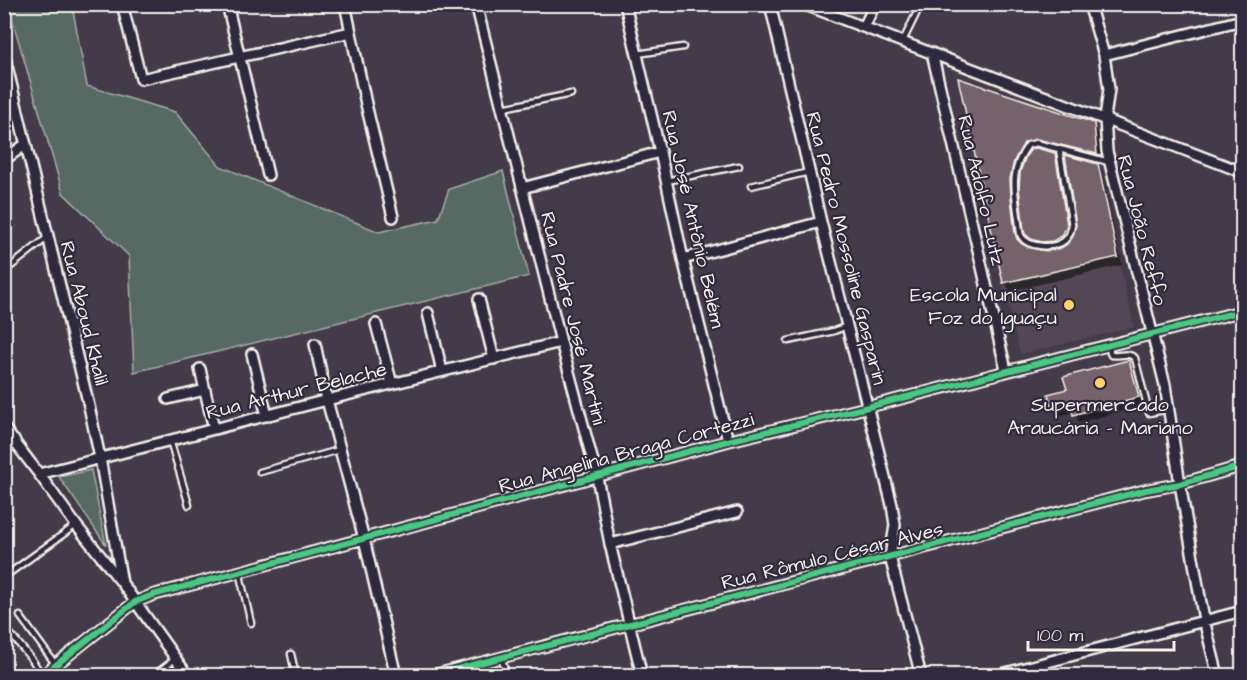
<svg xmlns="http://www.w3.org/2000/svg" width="1247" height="680" font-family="'Architects Daughter',sans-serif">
<rect width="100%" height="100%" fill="#443b4a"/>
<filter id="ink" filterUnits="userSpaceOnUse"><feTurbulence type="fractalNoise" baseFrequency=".0167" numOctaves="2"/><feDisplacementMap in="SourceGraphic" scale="12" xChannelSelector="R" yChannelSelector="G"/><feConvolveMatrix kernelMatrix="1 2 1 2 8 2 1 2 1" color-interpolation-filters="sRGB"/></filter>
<g filter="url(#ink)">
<!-- built -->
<path fill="#534754" d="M1118,257L1134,327L1020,354L1003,283Z"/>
<!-- green -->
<path fill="#576a63" stroke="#a6aea6" stroke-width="1.5" d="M8,5H72L87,86L175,112L220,166L379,232L438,219L449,189L503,171L529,276L134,372L129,256L63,193Z
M91,470L106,545L59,477Z"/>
<!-- shadow -->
<path fill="#0007" fill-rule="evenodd" d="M960,80L1093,124L1098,132L1101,162L1042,146L1033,148L1054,154L1059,163L1071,234L1069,244L1075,236L1097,165L1102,174L1122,265L1010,291L1005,283ZM1029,152L1030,153L1026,233L1032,242L1037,247L1055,250V251L1041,252L1020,244L1015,207V179L1024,157Z
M1128,361L1133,370L1143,405L1079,423L1074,412L1058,416L1054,408L1068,390Z"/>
<!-- building -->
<path fill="#76626a" stroke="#f4f1e8" stroke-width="1.5" d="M958,78L1094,123L1097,154L1037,139L1024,143L1014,161L1010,179L1011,198L1015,233L1017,239L1022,244L1028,247L1041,250L1048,251L1061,248L1067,244L1072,238L1076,225L1065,155L1098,164L1118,257L1003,283Z
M1036,148L1055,153L1067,225L1062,236L1053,241L1042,242L1031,239L1025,234L1024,231L1019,188L1020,172L1026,156L1031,149Z
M1129,360L1139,397L1073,415L1070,404L1052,409L1048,394L1067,389L1063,377Z"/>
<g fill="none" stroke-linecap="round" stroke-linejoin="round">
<!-- service casing -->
<g stroke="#f4f1e8" stroke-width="9">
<path id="service" d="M902,43L921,4
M637,54L683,47
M503,108L571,94
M1059,149L1072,225C1071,231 1069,237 1064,241C1054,249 1028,248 1021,236C1019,231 1019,222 1018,217C1014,189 1010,169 1028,145L1036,143L1109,162
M666,181L739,166
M751,186L809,172
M5,271L48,237
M788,341L834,331L847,326
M1109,344L1110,353L1111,355C1120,357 1127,351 1135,358L1149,413L1169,409
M170,440L189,505
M260,472L339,450
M239,571L251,623
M4,577L76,525
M20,616L56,665
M4,626L33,661L42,676
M291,654L296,676
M501,657L507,676
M153,676L175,659"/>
</g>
<!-- minor casing -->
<g stroke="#f4f1e8" stroke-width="14">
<path id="minor" d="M122,4L141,79L351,32
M227,4L268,175
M345,4L366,104L393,217
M476,4L561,342L597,477L610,544L642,676
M625,4L660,152L683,259L728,441
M770,4L821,222L892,505L895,525L890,557L921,676
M803,4L1242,172
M1089,4L1104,55L1109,89L1105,118L1107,151L1165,385L1180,484L1204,620L1218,676
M864,27L875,4
M932,53L1006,370
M4,54L89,406L100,458L122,583
M1104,55L1242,20
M4,160L26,144
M522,188L660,152
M683,259L821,222
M479,299L494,359
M428,313L442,371
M376,324L392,384
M315,344L327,400L364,539L396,676
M252,354L267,416
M200,369L214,429
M168,399L205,390
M4,428L39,474L76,525L122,583L188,676
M4,449L15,441
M39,474L327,400L561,342
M610,544L737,512
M42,676L135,602L153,595L728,441L868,407L1242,311
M430,676L1146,490L1180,484L1242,466
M994,676L1242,611"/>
</g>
<!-- service -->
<use href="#service" stroke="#2f2a3d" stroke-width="4.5"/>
<!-- minor -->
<use href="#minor" stroke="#2f2a3d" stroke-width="9"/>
<!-- cycleway casing -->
<g stroke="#2f2a3d" stroke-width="10">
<path id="cycleway" d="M42,676L135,602L153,595L728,441L868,407L1242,311
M430,676L1146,490L1180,484L1242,466"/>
</g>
<!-- cycleway -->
<use href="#cycleway" stroke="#46c982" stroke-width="6"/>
</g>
</g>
<!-- markers -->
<g fill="#ffd166" stroke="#2f2a3d" stroke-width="2">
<circle cx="1069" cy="305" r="6"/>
<circle cx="1100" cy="383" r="6"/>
</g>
<g text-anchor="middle" stroke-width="4.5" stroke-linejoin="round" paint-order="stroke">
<!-- street labels -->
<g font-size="20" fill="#f4f1e8" stroke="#2f2a3d">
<text transform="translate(982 190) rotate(77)" y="7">Rua Adolfo Lutz</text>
<text transform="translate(694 219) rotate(77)" y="7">Rua José Antônio Belém</text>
<text transform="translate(1143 230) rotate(76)" y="7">Rua João Reffo</text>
<text transform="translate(847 248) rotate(76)" y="7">Rua Pedro Mossoline Gasparin</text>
<text transform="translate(85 313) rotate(76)" y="7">Rua Aboud Khalil</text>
<text transform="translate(574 318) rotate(76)" y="7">Rua Padre José Martini</text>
<text transform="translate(296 390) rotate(-14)" y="7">Rua Arthur Belache</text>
<text transform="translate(626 452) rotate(-15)" y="7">Rua Angelina Braga Cortezzi</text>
<text transform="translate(832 555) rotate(-14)" y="7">Rua Rômulo César Alves</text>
</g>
<!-- poi labels -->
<g font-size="20" fill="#f4f1e8" stroke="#2f2a3d" text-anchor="end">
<text x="1057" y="301">Escola Municipal<tspan x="1057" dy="23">Foz do Iguaçu</tspan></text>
<text x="1100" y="411" text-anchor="middle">Supermercado<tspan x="1100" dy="23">Araucária - Mariano</tspan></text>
</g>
</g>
<!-- margin -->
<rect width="1247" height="680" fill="none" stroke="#2f2a3d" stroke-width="24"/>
<rect x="12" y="12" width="1223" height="656" fill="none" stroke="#f4f1e8" stroke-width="2" filter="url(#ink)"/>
<!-- scale -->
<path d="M1028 641v9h146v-9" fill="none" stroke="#f4f1e8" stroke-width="3"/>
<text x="1037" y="641" font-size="18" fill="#f4f1e8" stroke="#2f2a3d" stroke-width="4.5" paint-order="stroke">100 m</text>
</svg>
